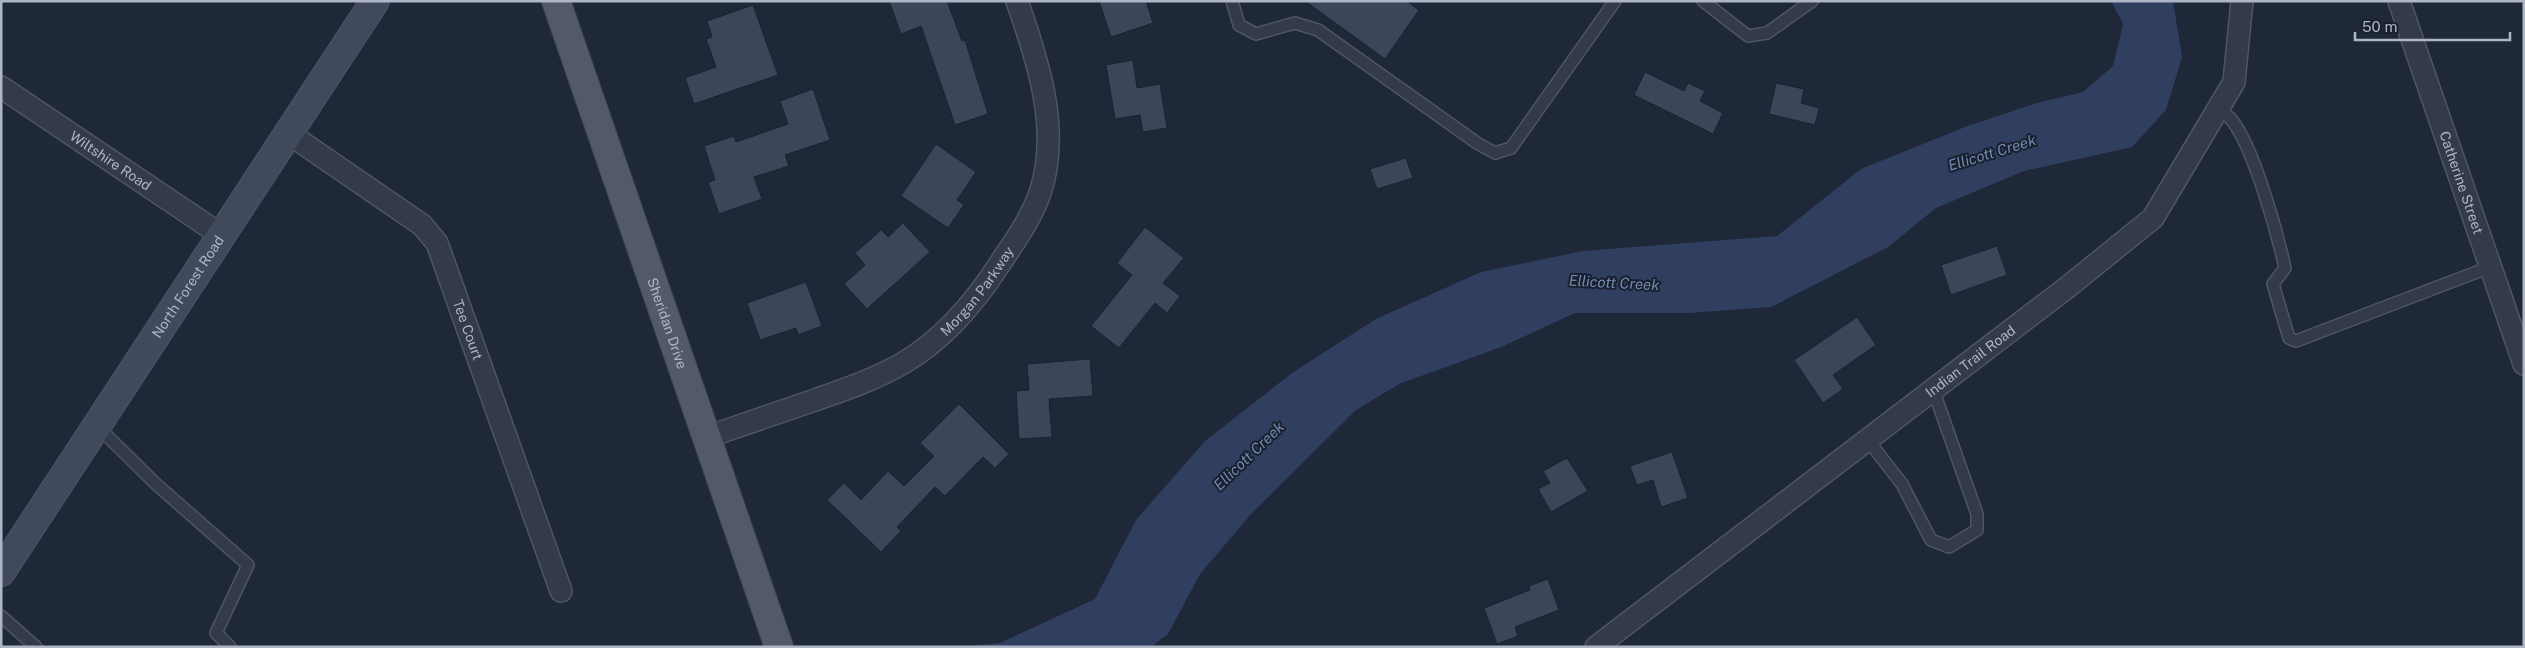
<svg xmlns="http://www.w3.org/2000/svg" width="2525" height="648" font-family="'Public Sans',sans-serif">
<rect width="100%" height="100%" fill="#1f2839"/>
<!-- water -->
<path fill="#303f5f" d="M2111,1H2173L2182,57L2166,110L2132,147L2024,171L1936,208L1888,247L1771,307L1689,313H1575L1501,347L1399,384L1356,410L1252,513L1200,574L1168,634L1151,647H960L1000,643L1095,599L1136,520L1205,441L1292,373L1376,319L1481,272L1583,251L1777,236L1861,169L1965,127L2037,103L2083,92L2113,66L2123,24Z"/>
<!-- building -->
<path fill="#3b4659" stroke="#1b2230" d="M889,1H947L962,41L965,40L988,114L955,125L921,26L901,34Z
M1099,1H1146L1153,23L1111,37Z
M1305,1H1407L1419,10L1385,59Z
M753,5L778,75L694,104L685,78L716,67L706,39L712,37L707,21Z
M1133,60L1137,88L1160,84L1167,128L1143,132L1140,115L1115,119L1106,65Z
M1645,72L1684,91L1688,83L1705,91L1700,101L1723,113L1713,134L1634,95Z
M1776,83L1804,89L1801,103L1819,108L1815,125L1769,114Z
M813,89L830,140L785,155L789,166L754,177L762,199L719,214L708,182L715,180L704,146L734,136L736,142L788,124L780,101Z
M936,144L976,172L957,200L964,205L948,228L901,196Z
M1406,158L1413,178L1377,189L1370,169Z
M903,223L930,252L867,309L844,284L865,265L855,253L881,230L888,237Z
M1145,227L1184,258L1163,283L1180,296L1167,313L1155,303L1119,348L1091,326L1132,275L1117,263Z
M1997,246L2007,275L1951,295L1941,265Z
M806,282L822,326L798,335L796,328L760,340L747,303Z
M1857,317L1876,345L1833,375L1843,389L1823,403L1794,360Z
M1090,359L1093,396L1049,399L1052,437L1019,439L1016,391L1029,390L1027,364Z
M959,404L1009,454L995,468L983,457L945,496L935,487L897,527L901,531L881,552L827,500L844,483L861,500L888,471L904,486L934,456L920,443Z
M1672,452L1688,498L1661,507L1653,480L1637,485L1630,466Z
M1567,458L1588,491L1551,512L1538,489L1550,483L1543,471Z
M1548,579L1559,610L1515,627L1518,636L1497,644L1484,608L1530,590L1529,586Z"/>
<g fill="none" stroke-linecap="round" stroke-linejoin="round">
<!-- lane casing -->
<g stroke="#4e5564" stroke-width="14">
<path id="lane" d="M1232,1L1239,25L1256,34L1295,23L1318,30L1477,143L1495,153L1511,148L1615,1
M1703,1L1748,36L1767,33L1812,1
M2218,109C2222,112 2227,115 2230,118C2253,144 2277,232 2285,268L2273,284L2289,338L2296,341L2490,267
M96,425L156,484L248,565L216,633L230,647
M1867,439L1902,484L1931,540L1949,547L1977,530V514L1933,389
M1,616L36,647"/>
</g>
<!-- street casing -->
<g stroke="#4e5564" stroke-width="24">
<g id="street">
<path id="s1" d="M2399,1L2524,364"/>
<path id="s2" d="M1,87L221,235"/>
<path id="s3" d="M288,133L422,225L437,243L561,591"/>
<path id="s4" d="M707,437C743,425 779,412 815,400C846,389 876,379 905,362C943,339 975,302 999,265C1014,242 1031,219 1040,193C1061,130 1038,61 1017,1"/>
<path id="s5" d="M1596,647L2069,286L2153,218L2234,82L2242,1"/>
</g>
</g>
<!-- secondary casing -->
<g stroke="#4e5564" stroke-width="30">
<g id="secondary">
<path id="s6" d="M1,572L375,1"/>
</g>
</g>
<!-- primary casing -->
<g stroke="#3d4353" stroke-width="30">
<g id="primary">
<path id="s7" d="M556,1L779,647"/>
</g>
</g>
<!-- lane -->
<use href="#lane" stroke="#333a49" stroke-width="11"/>
<!-- street -->
<use href="#street" stroke="#333a49" stroke-width="21"/>
<!-- secondary -->
<use href="#secondary" stroke="#41495d" stroke-width="28"/>
<!-- primary -->
<use href="#primary" stroke="#51596a" stroke-width="28"/>
</g>
<g text-anchor="middle" stroke-width="4" stroke-linejoin="round" paint-order="stroke">
<!-- street labels -->
<g font-size="14" fill="#adb5c6" stroke="#19202e">
<text dy="5" stroke="none"><textPath href="#s2" startOffset="132">Wiltshire Road</textPath></text>
<text dy="5" stroke="none"><textPath href="#s1" startOffset="192">Catherine Street</textPath></text>
<text dy="5" stroke="none"><textPath href="#s6" startOffset="341">North Forest Road</textPath></text>
<text dy="5" stroke="none"><textPath href="#s4" startOffset="314">Morgan Parkway</textPath></text>
<text dy="5" stroke="none"><textPath href="#s7" startOffset="341">Sheridan Drive</textPath></text>
<text dy="5" stroke="none"><textPath href="#s3" startOffset="278">Tee Court</textPath></text>
<text dy="5" stroke="none"><textPath href="#s5" startOffset="471">Indian Trail Road</textPath></text>
</g>
<!-- water labels -->
<g font-size="15" font-style="italic" fill="#7488b0" stroke="#19202e">
<text transform="translate(1992 153) rotate(-17)" y="5">Ellicott Creek</text>
<text transform="translate(1614 283) rotate(3)" y="5">Ellicott Creek</text>
<text transform="translate(1249 456) rotate(-44)" y="5">Ellicott Creek</text>
</g>
</g>
<!-- border -->
<rect width="2525" height="648" fill="none" stroke="#adb5c6" stroke-width="5"/>
<!-- scale -->
<path d="M2355 32v8h155v-8" fill="none" stroke="#adb5c6" stroke-width="2.5"/>
<text x="2362" y="32" font-size="15" fill="#adb5c6" stroke="#19202e" stroke-width="4" paint-order="stroke">50 m</text>
</svg>
